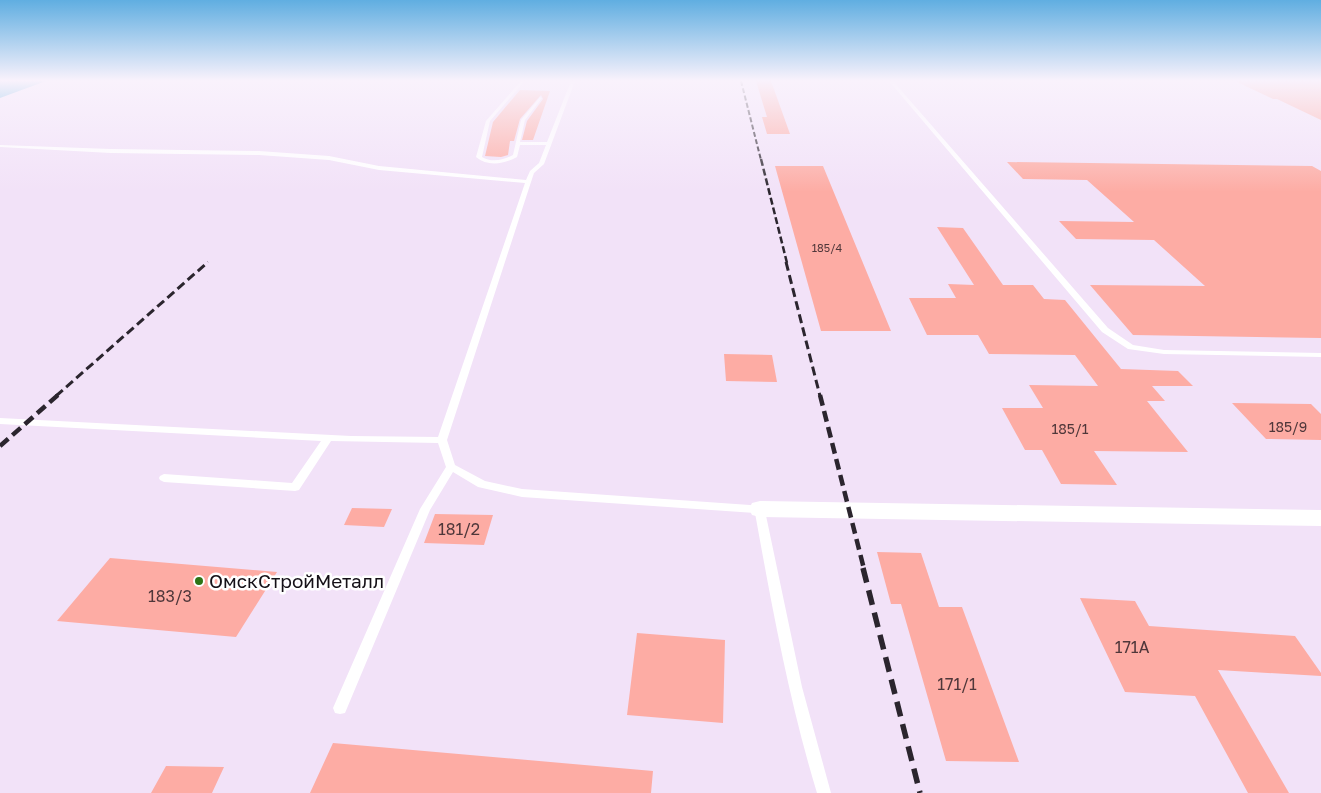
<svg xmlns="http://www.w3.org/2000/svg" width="1321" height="793" font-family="'Golos Text',sans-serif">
<rect width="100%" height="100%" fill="#f2e2f8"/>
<!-- water -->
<path fill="#35a6d6" d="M0,81H46L0,98Z"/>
<!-- building -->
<path fill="#fdaca4" d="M756,81H771L790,134H767L762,117H767Z
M1235,81H1321V120L1277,99H1273Z
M520,90L550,91L533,140H522L527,121L543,99L541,95L520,119L514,141H510L508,155L501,157L485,156L493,122Z
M1007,162L1312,166L1321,171V338L1133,335L1090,285L1205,286L1154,240L1076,239L1059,221L1134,222L1087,180L1023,179Z
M775,166H823L891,331H821Z
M937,227L963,228L1003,285H1033L1044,299L1065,300L1121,369L1178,371L1193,386H1152L1165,401H1147L1188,452L1094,451L1117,485L1061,484L1042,450H1025L1002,408H1043L1029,385L1098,386L1075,355L989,354L978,335H927L909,298H956L948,284L974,285Z
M724,354L772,355L777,382L726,381Z
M1232,403L1311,404L1321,414V440L1266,439Z
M352,508L392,509L384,527L344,525Z
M435,514L493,515L484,545L424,543Z
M877,552L921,553L939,607H962L1019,762L946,761L901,604H891Z
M110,558L277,572L236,637L57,621Z
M1080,598L1135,601L1149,626L1295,636L1321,673V676L1218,670L1289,793H1248L1195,696L1125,692Z
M637,633L725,640L723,723L627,715Z
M333,743L653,771L651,793H310Z
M166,766L224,767L212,793H151Z"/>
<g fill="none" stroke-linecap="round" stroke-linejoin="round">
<!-- service -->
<path fill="#fff" fill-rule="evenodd" d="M521,81L524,82L490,121L482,157C492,163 503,160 513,155L521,120L540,97L542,98L525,120L520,142H547L571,81H575L544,164L534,173L531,182L447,440L455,465L485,481L522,489L764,506L802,687L831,793H817C789,701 772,607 755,513L522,497L478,487L453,472L430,510L345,713L340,714L335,713L333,708L420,509L446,467L438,443L331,441L299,490L295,491L164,482L160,480L159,478L160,476L164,474L292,483L321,441L0,424V418L351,436L438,437L525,183L379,170L329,160L259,155L111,153L0,147V145L111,149L259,151L329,156L379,166L526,180L530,171L539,163L546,145H520L517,157C504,164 488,167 476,157L486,121Z
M889,81H893L1108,328L1133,345L1164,350L1321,353V357L1164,354L1128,349L1102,332Z"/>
<!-- minor -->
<path fill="#fff" fill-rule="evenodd" d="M760,501L1321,510V526L760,517L752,515L749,509L752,503Z"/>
<!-- rail-far4 -->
<path stroke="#2b252e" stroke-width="2" stroke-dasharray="5 2.5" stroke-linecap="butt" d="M741,81L761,160"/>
<!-- rail-far3 -->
<path stroke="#2b252e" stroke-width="2.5" stroke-dasharray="7 3" stroke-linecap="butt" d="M761,159L787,263"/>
<!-- rail-far2 -->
<path stroke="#2b252e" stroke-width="3" stroke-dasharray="9 4.5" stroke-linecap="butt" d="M786,262L820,396
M56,396L208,262"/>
<!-- rail-far1 -->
<path stroke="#2b252e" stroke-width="4.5" stroke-dasharray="11 5.5" stroke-linecap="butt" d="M820,395L864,569
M0,446L58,395"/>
<!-- rail -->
<path stroke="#2b252e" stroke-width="5.5" stroke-dasharray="15 8" stroke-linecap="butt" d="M863,568L920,793"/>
</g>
<!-- sky -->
<linearGradient id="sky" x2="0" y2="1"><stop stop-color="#60aee1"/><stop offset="0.42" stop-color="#f9f2fc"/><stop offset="1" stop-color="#f9f2fc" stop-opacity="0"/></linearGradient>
<rect width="1321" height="192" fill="url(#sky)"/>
<!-- markers -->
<circle fill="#2e7416" stroke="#fff" stroke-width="2" cx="199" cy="581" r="5"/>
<g text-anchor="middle" stroke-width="5" stroke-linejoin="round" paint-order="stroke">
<!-- far-number labels -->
<g font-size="11" fill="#4f373a">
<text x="827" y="252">185/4</text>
</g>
<!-- number labels -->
<g font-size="14" fill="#4f373a">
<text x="1288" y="432">185/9</text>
<text x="1070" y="434">185/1</text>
</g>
<!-- near-number labels -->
<g font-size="16" fill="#4f373a">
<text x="459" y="535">181/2</text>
<text x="170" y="602">183/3</text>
<text x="1132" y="653">171А</text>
<text x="957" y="690">171/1</text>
</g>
<!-- near-poi labels -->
<g font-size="19" fill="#151017" stroke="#fff" text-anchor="start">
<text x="209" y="588">ОмскСтройМеталл</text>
</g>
</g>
</svg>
